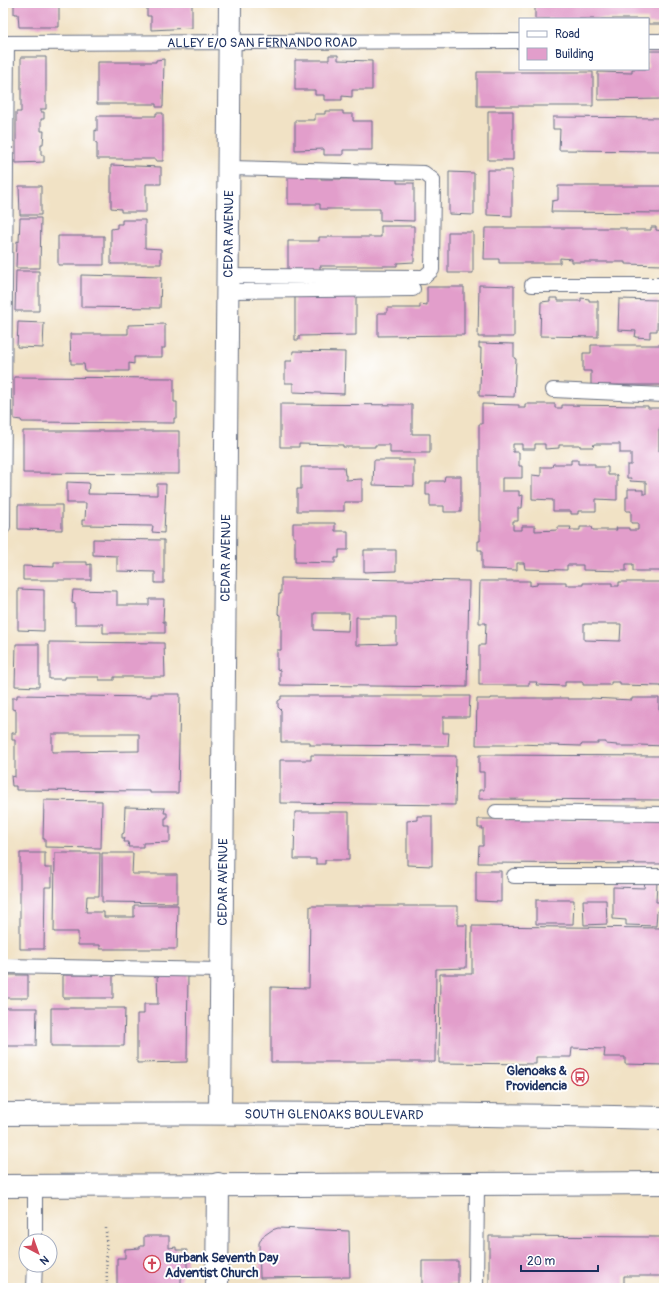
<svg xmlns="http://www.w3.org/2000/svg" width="667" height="1291" font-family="Pangolin,sans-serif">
<rect width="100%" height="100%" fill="#fff"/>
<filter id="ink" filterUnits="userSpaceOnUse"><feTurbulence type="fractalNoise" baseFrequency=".025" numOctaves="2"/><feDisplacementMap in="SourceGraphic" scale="8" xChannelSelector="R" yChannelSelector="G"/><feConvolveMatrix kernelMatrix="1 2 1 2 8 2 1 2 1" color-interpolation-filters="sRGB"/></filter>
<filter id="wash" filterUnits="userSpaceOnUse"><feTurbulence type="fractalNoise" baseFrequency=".012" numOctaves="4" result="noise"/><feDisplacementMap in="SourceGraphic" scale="16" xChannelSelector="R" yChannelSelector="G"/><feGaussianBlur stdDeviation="0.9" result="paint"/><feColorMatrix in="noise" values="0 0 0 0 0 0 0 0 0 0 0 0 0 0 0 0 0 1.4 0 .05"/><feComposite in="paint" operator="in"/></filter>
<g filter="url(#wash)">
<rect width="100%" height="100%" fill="#f1e2c5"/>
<g id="blocks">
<!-- building -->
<path fill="#e29ecb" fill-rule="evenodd" d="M14,3H59V27H19L18,14H14Z
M147,3H195V4H192V28L151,30V16H147Z
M535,3H664V24H648V19H535Z
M648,51H664V99L598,100V72L632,73V69H648Z
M329,55H338V60L372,61V90H352V97L342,96V100H324V95H315V90H295V60H329Z
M21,57H46V109H41V112H44V119H41V131H44L43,144H41V155H44V162L16,163V112H21Z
M164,59L163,107H156V104H97V62H156V60Z
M477,72H593V106H477Z
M325,111H343V114H353V121H372V150H343V155H324V149L295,150V120H315V114H325Z
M488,111H513V160H488Z
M156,113H163V161H156V159H97V143L95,142V130L97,131V116H156Z
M553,117L664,118V151L559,150L560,129H553Z
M111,165L161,167V184H146V212H121V209L111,208Z
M487,170H512V216L487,215Z
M449,172L474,173V215L449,214Z
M288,174H321V179H397V183H414V221L380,220V209H320V204H288Z
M19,186H41V215H20Z
M558,186H664V213L551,212L552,201L558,200Z
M20,218H41L40,268H16L17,241L19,242Z
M122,220H145V248L161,249V264H111V229L117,228V224H122Z
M381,226H414V262L397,263V266H320V271H288V241H319V237H381Z
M651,227H656V230L663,231V265L625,264V262H572V259L560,258V263H499V259H484L485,228H626V230H651Z
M448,232H473V273H448Z
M58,236H104V265H58Z
M16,271H39V311H15Z
M81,275L161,277L160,308L81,307Z
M479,285L514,286V337H478Z
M427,287H464V335L378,336V313H387V308H420V304L427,305Z
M356,296V335L299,336V340H295V297Z
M550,298H558V301H581V298L589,299V301H598V337L540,336L541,302L550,301Z
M619,299L658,300L657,331H650V338L635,337L636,331L618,330Z
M18,322L44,323L43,348L17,347Z
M165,324V348H162V357H134V364L129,363V371H85L84,364H71L70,334H128V325Z
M479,343L514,344V358L516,359L514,397L479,396V390H480L481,348H479Z
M591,345H664V385H591V371H583V353H591Z
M293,351L345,352L344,394L293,392V383H285V361H292Z
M14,377L174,378V402H177V418H174V423L22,422L21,420L14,419Z
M280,404L412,405V434H430V453H390V445H375V447H343V445L299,444V447H280Z
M482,404L519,405V408H525V404H555V408H562V405L648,406V408H662V429H659V451H664V571H633V564H626V571L583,570V565H567V570L525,569L524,563H517V570L482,569V550H478V541H480V521H479V424H482ZM513,444H522V449H535V444H545V449L559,448V445H580V447H593L594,444H620V453H631V465H627V478H631L630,481L646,482V494H643V490H636L637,489H628V497H626V511H631V523H638V530H629V528H616L617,530H593L592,527H580V530H570L571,527H558V530L535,531V526H522V530H513V521H518V508H522L523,495L519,496V491H502V478H522V466H519V452H513Z
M23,431H179V474L23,473Z
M374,460H414V486L373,485Z
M571,460H578V464H595V467H608V475H617V500L596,499V511H578V514H571V511H553V500L532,499V475L541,476V467H552L553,464H571Z
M301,467H344L345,475H346V480L362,479V502H344V511H297V489H301Z
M445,476H461V512H444V506H430V495H426V483H430V481H444Z
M67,482L89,483L88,494L157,495V484H166L164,533L152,532L153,526L82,525V520H85L86,503H67Z
M18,505H62V530L18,529Z
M293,523H335V531H348V550H339V558H335V563L295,562V537H293Z
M93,539L164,540V583H155V572L117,571V556L93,555Z
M364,550H396V571L364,572Z
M54,562H87V565L91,564V580H23V566L54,567Z
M281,578L469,581L467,687L280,685V670L277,669V650H281V615L278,614L279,594H281ZM314,613H349L348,631L314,630ZM356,617H396V644L356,645Z
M480,581H530V586L537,585V582H566V585H583V583H612V586H619V582H664V687H661V686L620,685V682H611V685H583V682H565V686L536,685L537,682H529V685H479V645H485L486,623H479ZM584,624H621L620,641L584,640Z
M18,589L44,590V631L18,630Z
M73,590L117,591V605H149V599H164L163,622H165V633H103V624H75V604L72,603Z
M49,642L164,643L165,677H114V680H99V677H65V679H49Z
M16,644H39V687L15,686Z
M151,694H180L178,793H150V791L16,790V786H12L11,776L15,777V740H12V733H16V710L12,709V698H17V695L151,697ZM52,734H139V751L52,752Z
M281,696H470L469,717H443V733H449L448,746L310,745V742H281V710L278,707V701L281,699Z
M491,698H568V699H591V698L632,700V698H659V710H664V746L639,745V746H617V745L606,744V742H598V744H582L581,746L516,744V745H476L477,699H491Z
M311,755L456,756L455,805L280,803V760H311Z
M479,755L664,756V800L479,799V790H484V772H479Z
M44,800L102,801L101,848L45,847V839H43Z
M125,807L165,808L164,813H167V818H165V826H170V842L143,843V847H128L129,842H124L125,838H122V834L124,833Z
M295,812H349V860H325V864H316V859H294Z
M417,816H432V866L407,865V821L417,820Z
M478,819L664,820V864L478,863L479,846H483V828H478Z
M20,853H45V868H52V887H45L44,949H20Z
M55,853H100L99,896H87L86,912H104V917H134V905H178L177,949H100V945H78V932H54Z
M102,853H133L132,874H177V903L102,902Z
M476,871H501V902L476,901Z
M645,881L657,882L656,902H661V910L657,911L656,926L626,925V920L613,919V887L644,888Z
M536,900H574L573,924H536Z
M583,900H606L607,924L584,925Z
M310,906H458V925H467L466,968L436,969L435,1062H271V987L309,988Z
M472,926L664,928V1065L625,1064V1057H604L605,1049L572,1048L571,1057H536V1064L439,1063L440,974H472Z
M188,973L187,1062L137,1063V1014H144V1004H158L157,974Z
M3,975H28V998H3Z
M63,975H113V998H63Z
M3,1008H37L36,1046H3Z
M51,1008H125L124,1046H51Z
M278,1228L349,1231L350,1277L260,1278L259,1243L262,1237L272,1230Z
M144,1236H169V1248L176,1247V1250H187V1271H181V1288H131V1287H117V1258H125V1249L140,1248V1246H144Z
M489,1236L661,1237V1276H624V1288H489Z
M422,1261H458V1284L422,1285Z"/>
</g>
</g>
<g filter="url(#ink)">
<use href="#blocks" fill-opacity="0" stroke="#666e82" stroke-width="1"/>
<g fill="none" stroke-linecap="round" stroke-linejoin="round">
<!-- service casing -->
<g stroke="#666e82" stroke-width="16">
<g id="service">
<path d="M648,41H664"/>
<path id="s1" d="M3,43L520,41"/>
<path d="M228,276L424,277L432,270L433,180L424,173L229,168"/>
<path d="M532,285H664"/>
<path d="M228,291L413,289"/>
<path d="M553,390L664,395"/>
<path d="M3,527L7,43"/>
<path d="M496,812L664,814"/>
<path d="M514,876H664"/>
<path d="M3,966L221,970"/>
<path d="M35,1185V1241"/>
<path d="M34,1288L35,1265"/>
<path d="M476,1288L477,1185"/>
</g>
</g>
<!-- minor casing -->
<g stroke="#666e82" stroke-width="24">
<g id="minor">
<path id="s2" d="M220,1113L230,3"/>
<path d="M217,1288L218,1184"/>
</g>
</g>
<!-- secondary casing -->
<g stroke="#666e82" stroke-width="24">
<g id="secondary">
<path id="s3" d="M3,1114C223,1113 444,1113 664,1118"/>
<path d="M3,1186C223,1184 444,1186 664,1183"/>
</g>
</g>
<!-- path -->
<path stroke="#666e82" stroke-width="2.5" stroke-dasharray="1 3" stroke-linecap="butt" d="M106,1228L107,1288"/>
<!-- service -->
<use href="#service" stroke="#fff" stroke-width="14"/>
<!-- minor -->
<use href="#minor" stroke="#fff" stroke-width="22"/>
<!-- secondary -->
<use href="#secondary" stroke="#fff" stroke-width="22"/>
</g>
</g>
<!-- icons -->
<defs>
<g id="bus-ring" transform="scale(0.9)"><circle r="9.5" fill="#fff" stroke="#d1495b" stroke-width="1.5"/><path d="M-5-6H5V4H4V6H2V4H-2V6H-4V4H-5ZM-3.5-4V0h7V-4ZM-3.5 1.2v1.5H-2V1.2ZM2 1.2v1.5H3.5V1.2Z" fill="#d1495b"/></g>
<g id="church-ring" transform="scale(0.9)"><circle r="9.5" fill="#fff" stroke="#d1495b" stroke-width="1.5"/><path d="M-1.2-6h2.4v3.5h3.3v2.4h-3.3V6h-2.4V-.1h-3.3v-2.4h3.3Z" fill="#d1495b"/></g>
</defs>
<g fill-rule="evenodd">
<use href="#bus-ring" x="580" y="1077"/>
<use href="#church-ring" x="152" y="1264"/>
</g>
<g text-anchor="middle" stroke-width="4" stroke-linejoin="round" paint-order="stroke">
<!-- street labels -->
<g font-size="13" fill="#1b2f5e" stroke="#fff">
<text dy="5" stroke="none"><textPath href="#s1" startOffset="259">ALLEY E/O SAN FERNANDO ROAD</textPath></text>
<text dy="5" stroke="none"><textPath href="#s2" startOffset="879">CEDAR AVENUE</textPath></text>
<text dy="5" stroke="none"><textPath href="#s2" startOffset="555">CEDAR AVENUE</textPath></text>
<text dy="5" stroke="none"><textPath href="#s2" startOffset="231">CEDAR AVENUE</textPath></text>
<text dy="5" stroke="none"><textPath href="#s3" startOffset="331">SOUTH GLENOAKS BOULEVARD</textPath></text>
</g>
<!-- poi labels -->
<g font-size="13" font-weight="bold" fill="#1b2f5e" stroke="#fff" text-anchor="end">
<text x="567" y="1075">Glenoaks &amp;<tspan x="567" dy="15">Providencia</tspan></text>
<text x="165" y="1262" text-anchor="start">Burbank Seventh Day<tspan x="165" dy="15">Adventist Church</tspan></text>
</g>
</g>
<!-- margin -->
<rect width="667" height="1291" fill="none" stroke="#fff" stroke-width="16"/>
<!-- legend -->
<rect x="519" y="18" width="130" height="52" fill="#ffffff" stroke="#a4acbf"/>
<rect x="527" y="31" width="20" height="6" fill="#ffffff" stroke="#a4acbf"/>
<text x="555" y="38" font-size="12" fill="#1b2f5e">Road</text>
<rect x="527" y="48" width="20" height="12" fill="#e29ecb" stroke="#a4acbf"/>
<text x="555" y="58" font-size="12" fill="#1b2f5e">Building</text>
<!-- north arrow -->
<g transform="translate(38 1253) rotate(139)"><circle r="19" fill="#ffffff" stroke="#a4acbf"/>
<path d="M0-3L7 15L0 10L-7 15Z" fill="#d1495b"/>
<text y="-6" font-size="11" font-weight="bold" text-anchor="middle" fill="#1b2f5e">N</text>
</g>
<!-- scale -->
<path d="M521 1265v6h77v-6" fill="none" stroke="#1b2f5e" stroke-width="2"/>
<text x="527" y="1265" font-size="12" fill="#1b2f5e" stroke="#ffffff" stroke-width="3" paint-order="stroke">20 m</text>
</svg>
